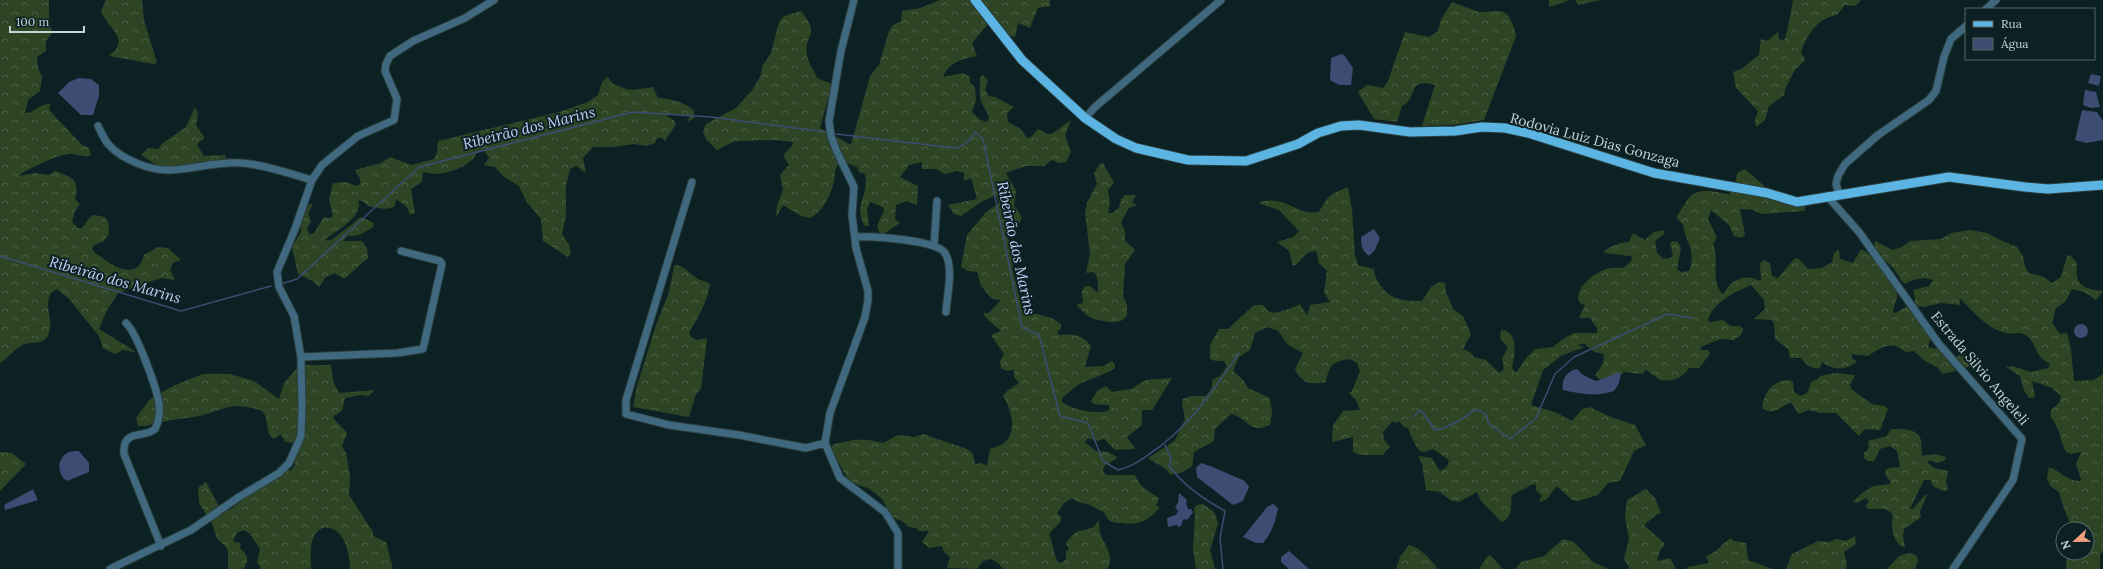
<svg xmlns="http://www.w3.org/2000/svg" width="2103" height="569" font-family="Lora,serif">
<defs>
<pattern id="forest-crowns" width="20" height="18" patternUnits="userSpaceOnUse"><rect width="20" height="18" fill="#2e4525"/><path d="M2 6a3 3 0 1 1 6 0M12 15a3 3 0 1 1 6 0" fill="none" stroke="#4b5f44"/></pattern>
</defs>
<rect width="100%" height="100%" fill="#0b2123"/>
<!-- forest -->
<path fill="url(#forest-crowns)" d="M0,0H49V18L52,33L46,41V51L37,57L38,68L42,77L40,91L28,100L25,113C35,113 39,103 51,104L49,107L50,111L82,145L89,148L91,155C85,159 77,153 69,154C52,157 38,165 22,173L19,176L35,173L49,175L55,171C72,177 80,179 75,199L80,204L75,211L72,222L78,228H82L92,215C108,216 109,220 109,234L104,241L93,246L92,249C95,254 100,256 104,259C118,270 139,278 144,255L158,247L168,248L181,260L173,263L170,270L175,280L161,278L118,293L106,312L99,329L136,352L123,350L115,354L103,348L99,336L69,299L57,289C38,298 57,321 47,337C42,344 32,342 25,344C16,347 8,358 0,363Z
M106,0H142L144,20L157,63L153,64L109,56L117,48L119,41C116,29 105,22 101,11Z
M940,0H1050V6L1038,8L1030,28L1018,23L1015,37L1007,35L1002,26L984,8L989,23L972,43L977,56C962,59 949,62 943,77L963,73L970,77V83L975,87L976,100L972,112L979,119L986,122L989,119C989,112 983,108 981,101C979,94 980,86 980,78L983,75L988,81L985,90L988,94L987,96L995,97L1014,107L1007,113L1008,122L1021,129L1027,138L1031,137L1038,129L1048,134L1053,133L1071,120L1065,135L1071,152L1066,162L1059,163L1052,160L1044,166H1026L1006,173L1016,191L1014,206L1022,217L1018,227L1005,235L1015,250L1012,268L1024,315L1037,314L1052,318L1061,324V328L1057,332L1059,335C1074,334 1081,334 1091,346L1085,367L1104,366L1112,361L1115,365V368L1111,371L1079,384L1062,398V402C1073,410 1097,415 1109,410V405L1094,404L1091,401L1098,390L1106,386L1112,392L1131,389L1146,380L1172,378L1152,410H1142V425L1127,437L1135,449L1115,450L1104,439L1097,441L1088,438L1085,442L1096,451L1108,452L1117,457L1116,459L1104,466L1103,471L1106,475H1135C1140,488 1148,491 1159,498L1156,506L1160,507C1149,520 1139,526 1121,523C1117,523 1111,523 1109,520C1107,519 1106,515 1104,512C1097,510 1095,507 1090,505C1083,502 1078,504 1072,498L1064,503L1057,513L1061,517V521L1049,534C1053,543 1053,553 1058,562L1062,563L1066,559V551L1069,550L1066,542L1076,532L1094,527L1099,519C1099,523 1099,528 1100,532C1103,544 1116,556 1107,569H1003L998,563L991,559L983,561L977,569L947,568L950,557L944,552L942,546L929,548L922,542L929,531H919L916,528L909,527L902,521L892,517L882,499L870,489L853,483L847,478L831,448L834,444C841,443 847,441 853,440C863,439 874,440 883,443L898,435L914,437L923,434L967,449L973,454L975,464L981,463L987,466L990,449C994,447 1001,446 1004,443C1018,432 1011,408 1003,396L1008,390L1019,383L1014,377V370L1006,371L1001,368L1000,361L1004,354L991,335L1001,331L986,318L983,313H989L1001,300L992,299L981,286L977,272L968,271L961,267L967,235L986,212L999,203L996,195L981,202L961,216L954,214L948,205L977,199L971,178L964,181V173L957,171L945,174L936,169H922V162L909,165L900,177L918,186L917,205L906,201L896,205L895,219L900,223L885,233H880L877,226L884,211L883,207L870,202L867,209L869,226H865C852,204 870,196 865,174L859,172L857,167L847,163L838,164C834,171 835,178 833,185C830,197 821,213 810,218L801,216L783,205L776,218L777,206L783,190L780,175L789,165L785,159L784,154L792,146L793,142L776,140L735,141L717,150L706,139L703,132L706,124L736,108L753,89L761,75L762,67L771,53L779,22L784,16L801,11C822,36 803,34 807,55C808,63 814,70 817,78L832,84L820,128L851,145L870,76L879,65L889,31L893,25L901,21L902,11L920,8Z
M1549,0H1567L1568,1L1549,7Z
M1575,0H1600L1578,5Z
M1793,0H1860V2L1854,6L1845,5L1837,15C1818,18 1807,34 1801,52L1805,60L1795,70L1786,87L1784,95L1769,106L1765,120L1756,127L1755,120L1758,111L1736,88L1733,72L1741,69L1759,55L1761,39L1767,41L1778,32L1779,39L1784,41C1789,27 1790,15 1793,0Z
M1452,2L1479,12L1501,11L1508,15L1514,27L1516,36L1484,120L1453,125L1422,126L1435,85C1406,77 1419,98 1402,106L1397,122L1374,119L1358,92L1367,85L1383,88L1388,81L1405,32L1429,37L1438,31L1441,19Z
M608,77L613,84L626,89L633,90L653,87L658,98C671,99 684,101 694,111V118L688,122L689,117C683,113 672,114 666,116L674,120L676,124L665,141L662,138H657L655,143L647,146L634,144L613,147H593L583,158L586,173L576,166L570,169L566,186V216L562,234L569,245L571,253L568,257L543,241L541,219L526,201L519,186L503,176L495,167L484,165L489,158L483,149C477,151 476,156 472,160C459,171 439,177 423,172L422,182L411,189L415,213L410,215L407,207L396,199L395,206C388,211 379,208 372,207C366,207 365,199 358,201C364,216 336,231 326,239L327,241L333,239L361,217L374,223L373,227C364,233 358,237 347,236L343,241H362L367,248L368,258L344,279L335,273L326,277L319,287L314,282L298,274L292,247L301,232L300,223L309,204H313L308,213L311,222L307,229L310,235L314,233L324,217L330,218L333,216L329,199L333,183L345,182L357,186L360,184V179L355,170L381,163L390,157L411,165L434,159L437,153L438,141L559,112L588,102L598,95L602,82Z
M195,107L198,114L196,125L204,137L203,140L200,141L197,145L204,156L225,155L226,159C212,173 180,174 163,168C155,165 148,159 141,155L148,148L158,149L163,143L186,127Z
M1103,163L1114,183L1108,190L1110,202L1108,213H1112L1119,208L1121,199L1125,195H1136L1132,202L1137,205L1129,208L1121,222L1125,232V241L1135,250L1125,264L1123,296L1127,305V315C1122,327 1097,321 1088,316C1084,313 1080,308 1076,305L1083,303L1082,291L1085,286H1090L1097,292L1098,291C1098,285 1099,277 1093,272L1086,273L1090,254L1085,213L1087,203L1097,184L1094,173L1100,164Z
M1745,169L1781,201L1806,206L1804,211L1762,214L1753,210L1740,209L1745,234L1742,238L1734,236L1729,225L1711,210L1708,219L1717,238L1713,244C1720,259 1710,279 1722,294L1725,292C1730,282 1740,276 1752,278C1756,279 1757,281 1761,280L1760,264L1763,260L1770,263L1772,276L1778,278L1795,258L1799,259L1808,269L1821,268L1832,262L1834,253L1839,249L1840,259L1853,263L1861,249C1873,254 1895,281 1897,294C1898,301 1893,305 1893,312L1895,313L1906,307L1914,305L1915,299L1913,290L1929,286L1933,280C1923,276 1913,279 1905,284C1899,279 1897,272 1892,267C1886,260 1872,251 1875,241L1893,250L1902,247L1910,241L1941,239L1951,233L1970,230L1987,233L2000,240L2017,247L2023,256L2025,267L2029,273L2044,277L2052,283L2061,277L2067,256L2070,255L2077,263C2077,267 2076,271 2077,276C2078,288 2093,290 2103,291L2096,300L2084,292L2072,289L2065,302L2056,308L2052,323L2060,334L2067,333L2071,349L2074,381L2093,380L2103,374V551L2100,555V569H2066L2067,553H2087V529C2083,529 2078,530 2074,528C2069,524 2060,499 2059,492L2050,486L2047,478L2049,467C2060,471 2069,482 2080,481L2081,479L2076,464L2081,452L2071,454L2066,452C2061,443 2061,435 2057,427C2054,420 2049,418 2051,410L2059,403L2061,396L2052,388L2032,381L2035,396L2033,398H2029L2024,390L2020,376L2006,367L2012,366L2031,372L2048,368L2050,364C2047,362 2042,359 2040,356C2035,350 2034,341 2027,336C2020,331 2014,335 2006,333C1988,329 1972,311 1960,298V305L1941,303L1925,307L1914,306L1917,316C1925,321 1936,326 1936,337H1931L1928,347L1942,350L1953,359L1962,353L1976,357L1977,360L1972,366L1943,374L1937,367L1925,361L1914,351L1905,352C1891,340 1882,347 1868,356L1852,354V358L1857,362C1845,370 1834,371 1822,362L1820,368C1811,369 1806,365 1801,358H1790L1788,349L1775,339L1774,324L1772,320L1754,319L1765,309L1764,300L1751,285C1735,292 1715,301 1708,319L1709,322L1723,320L1731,326H1740L1743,329L1742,334L1734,340L1721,339L1702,346L1700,350H1708L1710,354L1699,368H1689C1682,378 1673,382 1660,380L1646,370L1642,374L1624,372L1615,380L1599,379L1595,375L1603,364L1604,354L1594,352L1585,344H1580L1579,346L1584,347L1561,356L1543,370L1531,405L1557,413L1572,421L1582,409L1590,407L1608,416L1635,425L1646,445L1634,451L1620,481L1608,483L1598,495L1578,501L1572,500L1557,486L1547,499L1540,502L1539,501L1542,496L1536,490V485L1533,484L1512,495C1510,504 1514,517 1502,522L1481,501L1477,492L1459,502L1450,500L1440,492L1426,490L1422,464L1418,456L1432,458L1440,471L1447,467L1449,460L1433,449C1430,449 1427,452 1424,452C1417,453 1410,433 1408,428L1404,427L1400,422L1395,423L1393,421L1383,432L1384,440L1390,447L1382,455H1360L1353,452V437L1332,442L1333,425L1343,411L1360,410L1356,400L1349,393L1352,391L1360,371L1357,363L1350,359C1333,361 1329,365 1326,382C1311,385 1302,384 1295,369L1303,353L1288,345L1278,331L1267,327L1255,333L1250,350L1239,357L1233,371L1244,381L1248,388L1270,398L1272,413L1270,425C1250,435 1247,417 1231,414L1215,429L1214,441L1194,452L1192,466C1185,471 1179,475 1170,474L1166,469L1148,458L1167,446L1175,440L1185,419L1182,404L1183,399L1191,396H1206L1212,387V380L1220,376L1227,366L1224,361H1216L1210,359V345L1219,329H1228L1254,305H1263C1265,307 1267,311 1270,312C1275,315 1295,307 1300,304L1307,316L1310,305L1330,302L1324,292L1327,271L1319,263L1316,251C1301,252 1303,262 1293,266L1289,251L1277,242L1293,237L1299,231L1279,210L1258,203C1285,193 1297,217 1319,212C1329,195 1328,195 1348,187L1352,210L1355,255L1358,265L1374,269C1374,280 1386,295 1396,298C1405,301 1413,301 1422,301L1431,287L1439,282L1445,283L1446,292L1453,309L1463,316L1471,334L1463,349L1470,352L1474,357L1486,360L1499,373L1504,369L1502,359L1508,347L1500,339L1501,330C1519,331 1515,356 1512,368L1516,373L1528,356L1536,349L1553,347L1563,339L1574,333H1597V328L1590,318H1579L1585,305L1580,303L1578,299C1578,286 1592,275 1604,270C1617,264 1621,274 1632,260L1631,256L1605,253L1604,251C1610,246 1622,242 1629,242L1633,233L1645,240L1654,232L1664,230V234L1655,241L1657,253L1664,259L1670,258L1673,255L1670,243L1673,241L1678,242L1681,248L1677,269L1681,272L1689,271C1697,249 1686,245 1683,224L1677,219V216C1681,210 1686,200 1692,195C1701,187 1721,193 1732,195L1725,189L1737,185L1736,179L1738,172Z
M677,265C692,270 691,279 707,282L710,285C708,299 697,320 689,333L692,338L697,340L707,338L701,389L696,394L689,417L633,407L637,386L656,325L669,292L674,266Z
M300,365H331L333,381L339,393L374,390L369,396L360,395L345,398L342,411L334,416L333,418L347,433L342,446L346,453L350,476L349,495L373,532V536L386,542L393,569H350C350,554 344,524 323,528C320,529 316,532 314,536C309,547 311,558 311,569H260V566L257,563L260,549L250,534L244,530L237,533L233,540L234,542L241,543L240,549C249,554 249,562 243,569H228V552L226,547L217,539L212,523L199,503L198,488L206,482L222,512L231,509L278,472L291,470L295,465V443L285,442L281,434L274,439C263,432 271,415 260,410C254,408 242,406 236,406C223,407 207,415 194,417C178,419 161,421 146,426H138L136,418L150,399L173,386L203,374H230L254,381L279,399L284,383Z
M1835,373L1855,375L1850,385L1851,389L1872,404L1885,406L1888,409L1880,430L1865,429L1859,436L1836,413H1821L1808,410L1799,414L1791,403C1781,405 1774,417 1762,408C1764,391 1774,378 1793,381L1794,392L1801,396L1808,392L1811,382L1818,379L1820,376Z
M1891,429C1901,429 1920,428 1921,441C1922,446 1921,451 1922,456L1935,454L1946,457L1945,460L1938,463L1929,460L1927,462L1934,468L1948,471L1946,482L1948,489L1945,491L1934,487L1930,480H1924L1910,509H1913L1925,495H1927L1920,512L1921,517L1904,529L1903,536L1905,548C1893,543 1890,527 1893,516C1887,505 1878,510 1868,509L1866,506L1869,501L1866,498L1857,503L1853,502L1862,493L1873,486L1890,484V481L1885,475L1886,470L1889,468L1900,467L1897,451L1890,446L1880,449L1874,461H1868L1864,458V453L1869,448L1868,441L1887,436Z
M0,452L12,453L26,464L0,491Z
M1646,489L1655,498L1661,513L1656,515L1644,525L1665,544L1660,551L1657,561L1670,558L1676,569H1628L1629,567L1624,559L1629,539L1625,517L1627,500Z
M1203,504L1214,512L1218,523L1210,550L1215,569H1196L1193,550L1195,514L1194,509L1197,505Z
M1855,536L1856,544L1844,552L1847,565L1846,569H1786L1792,554L1818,541L1829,542L1836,539L1846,541Z
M1731,538L1734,541L1746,543L1748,560L1772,569H1686L1688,567L1709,563L1706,556C1716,554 1722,543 1731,538Z
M1563,539L1574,542L1593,562L1608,569H1515L1521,562L1544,556Z
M1409,545C1420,547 1431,560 1438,569H1396L1400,557Z
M1909,553L1916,555L1918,560L1915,569H1887L1899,556Z
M1490,555L1503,569H1479L1487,557Z"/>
<!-- water -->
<path fill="#3c4c73" d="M1341,54L1344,55L1353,68L1351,85H1339L1330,80L1331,58Z
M2091,74L2101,76L2099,86L2088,83Z
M79,78L91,79L99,85V96L93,115H81L58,93L69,82Z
M2085,90L2096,92L2100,107L2091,108L2083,105Z
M2082,110L2097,112L2103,121V140L2086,143L2075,140Z
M1374,229L1380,238L1375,250L1369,256C1362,251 1361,245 1361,237Z
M2074 331a7 7 0 1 1 14 0a7 7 0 1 1-14 0Z
M1577,369L1583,375L1596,381L1621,372L1619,383L1614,391C1597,397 1580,394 1563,390C1561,380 1566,371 1577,369Z
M79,451L89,463V472L67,481C56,474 57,457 69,452C72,451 76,451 79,451Z
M1201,463C1204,463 1238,478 1243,480C1245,481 1247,484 1249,487L1243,501L1233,505L1197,477L1196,468Z
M33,489L38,500L5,510L4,505Z
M1179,493L1187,500L1186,503L1188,509H1191L1193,512L1188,519L1183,520L1181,526L1178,527L1177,525L1168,527L1167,518L1176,515L1178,511L1175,507L1178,503Z
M1273,504L1278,508C1276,520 1272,533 1263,543H1256L1243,537L1267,507Z
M1289,551L1309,569H1289L1281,562V557Z"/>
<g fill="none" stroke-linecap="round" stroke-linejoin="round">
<!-- stream -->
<path stroke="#3c4c73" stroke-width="1.5" d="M836,134L955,148C965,146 970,140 975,132L983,139L1022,327L1039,335L1060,416L1088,423L1103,461L1118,470C1131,467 1138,462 1148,455C1189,428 1212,392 1239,353
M0,256L181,311L271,286
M281,284L297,279L419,167L633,112L711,117L826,132
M1413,417L1421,410L1435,430C1443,430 1469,416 1474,410L1481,411L1487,416L1488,423L1510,439L1536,418L1555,374L1574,357L1668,314L1692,318
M1165,445L1171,458L1169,466C1184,486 1203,499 1225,511L1220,538L1223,569"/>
<!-- minor casing -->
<g stroke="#293e3f" stroke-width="9">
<path id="minor" d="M854,0L841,51L829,121L831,136L837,152L854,187L852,215L856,248L868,291V300L865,317L830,413L825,443L840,478L885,512L898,533V569
M1986,9L1996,0
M1085,118L1095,107L1221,0
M98,126C101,132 104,139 108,144C122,160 151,171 171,170C195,169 217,161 241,163C265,165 288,173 312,180
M692,182L626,400V414L669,425L739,435L806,448L825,443
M1839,194L1836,184L1838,176L1845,164L1878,135L1929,100L1936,91L1944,57L1951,39L1966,26
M1827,196L1859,232L1939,344L2022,439L2013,480L1953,569
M856,237C872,236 937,240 945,253C954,268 947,295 946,312
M934,246L937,201
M126,323C137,333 157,389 159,404C160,413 159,421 155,429C144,439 122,428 124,454L161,546
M301,357L397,353L423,349L442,264L440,261L401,251
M110,569L191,530L239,497L279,473L289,463L301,436L302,409L301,357L294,316L279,287L277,272L295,229L312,180L322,165L358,136L394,120L397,99L385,71L386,64L390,56L413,41L465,18L494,0"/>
</g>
<!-- major casing -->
<g stroke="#293e3f" stroke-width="11">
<path id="major" d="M975,0L1022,60L1085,118L1116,139L1136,148L1188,160L1246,161L1298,144L1318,133L1341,126L1359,125L1410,132L1455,131L1482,127L1505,128L1528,133L1654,173L1767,193L1797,202L1949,177L2025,187L2048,189L2103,185"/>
</g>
<!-- minor -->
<use href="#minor" stroke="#40687e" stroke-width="7"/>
<!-- major -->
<use href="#major" stroke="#5cb4e2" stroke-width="9"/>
</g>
<g text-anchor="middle" stroke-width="4" stroke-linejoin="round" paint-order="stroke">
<!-- street labels -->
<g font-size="14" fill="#c7d4d5" stroke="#0b2123">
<text transform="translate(1595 140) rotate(15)" y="5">Rodovia Luiz Dias Gonzaga</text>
<text transform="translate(1980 368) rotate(50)" y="5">Estrada Silvio Angeleli</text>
</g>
<!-- water labels -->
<g font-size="15" font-style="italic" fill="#c1d3fa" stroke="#0b2123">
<text transform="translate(529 128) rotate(-14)" y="5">Ribeirão dos Marins</text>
<text transform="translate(1016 248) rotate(78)" y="5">Ribeirão dos Marins</text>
<text transform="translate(115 280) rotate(16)" y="5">Ribeirão dos Marins</text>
</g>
</g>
<!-- legend -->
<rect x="1965" y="8" width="130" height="52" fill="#0b2123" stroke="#56696a"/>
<rect x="1973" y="21" width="20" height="6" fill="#5cb4e2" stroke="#56696a"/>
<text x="2001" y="28" font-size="12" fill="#c7d4d5">Rua</text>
<rect x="1973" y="38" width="20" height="12" fill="#3c4c73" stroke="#56696a"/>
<text x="2001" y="48" font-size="12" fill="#c7d4d5">Água</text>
<!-- north arrow -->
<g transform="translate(2075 541) rotate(248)"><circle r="19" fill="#0b2123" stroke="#56696a"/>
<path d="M0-3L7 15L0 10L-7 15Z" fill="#f3a081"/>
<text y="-6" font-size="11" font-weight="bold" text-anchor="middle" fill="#c7d4d5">N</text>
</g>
<!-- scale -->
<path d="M10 26v6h74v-6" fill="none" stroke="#c7d4d5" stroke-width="2"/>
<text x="16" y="26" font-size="12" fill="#c7d4d5" stroke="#0b2123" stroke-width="3" paint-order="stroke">100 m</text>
</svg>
